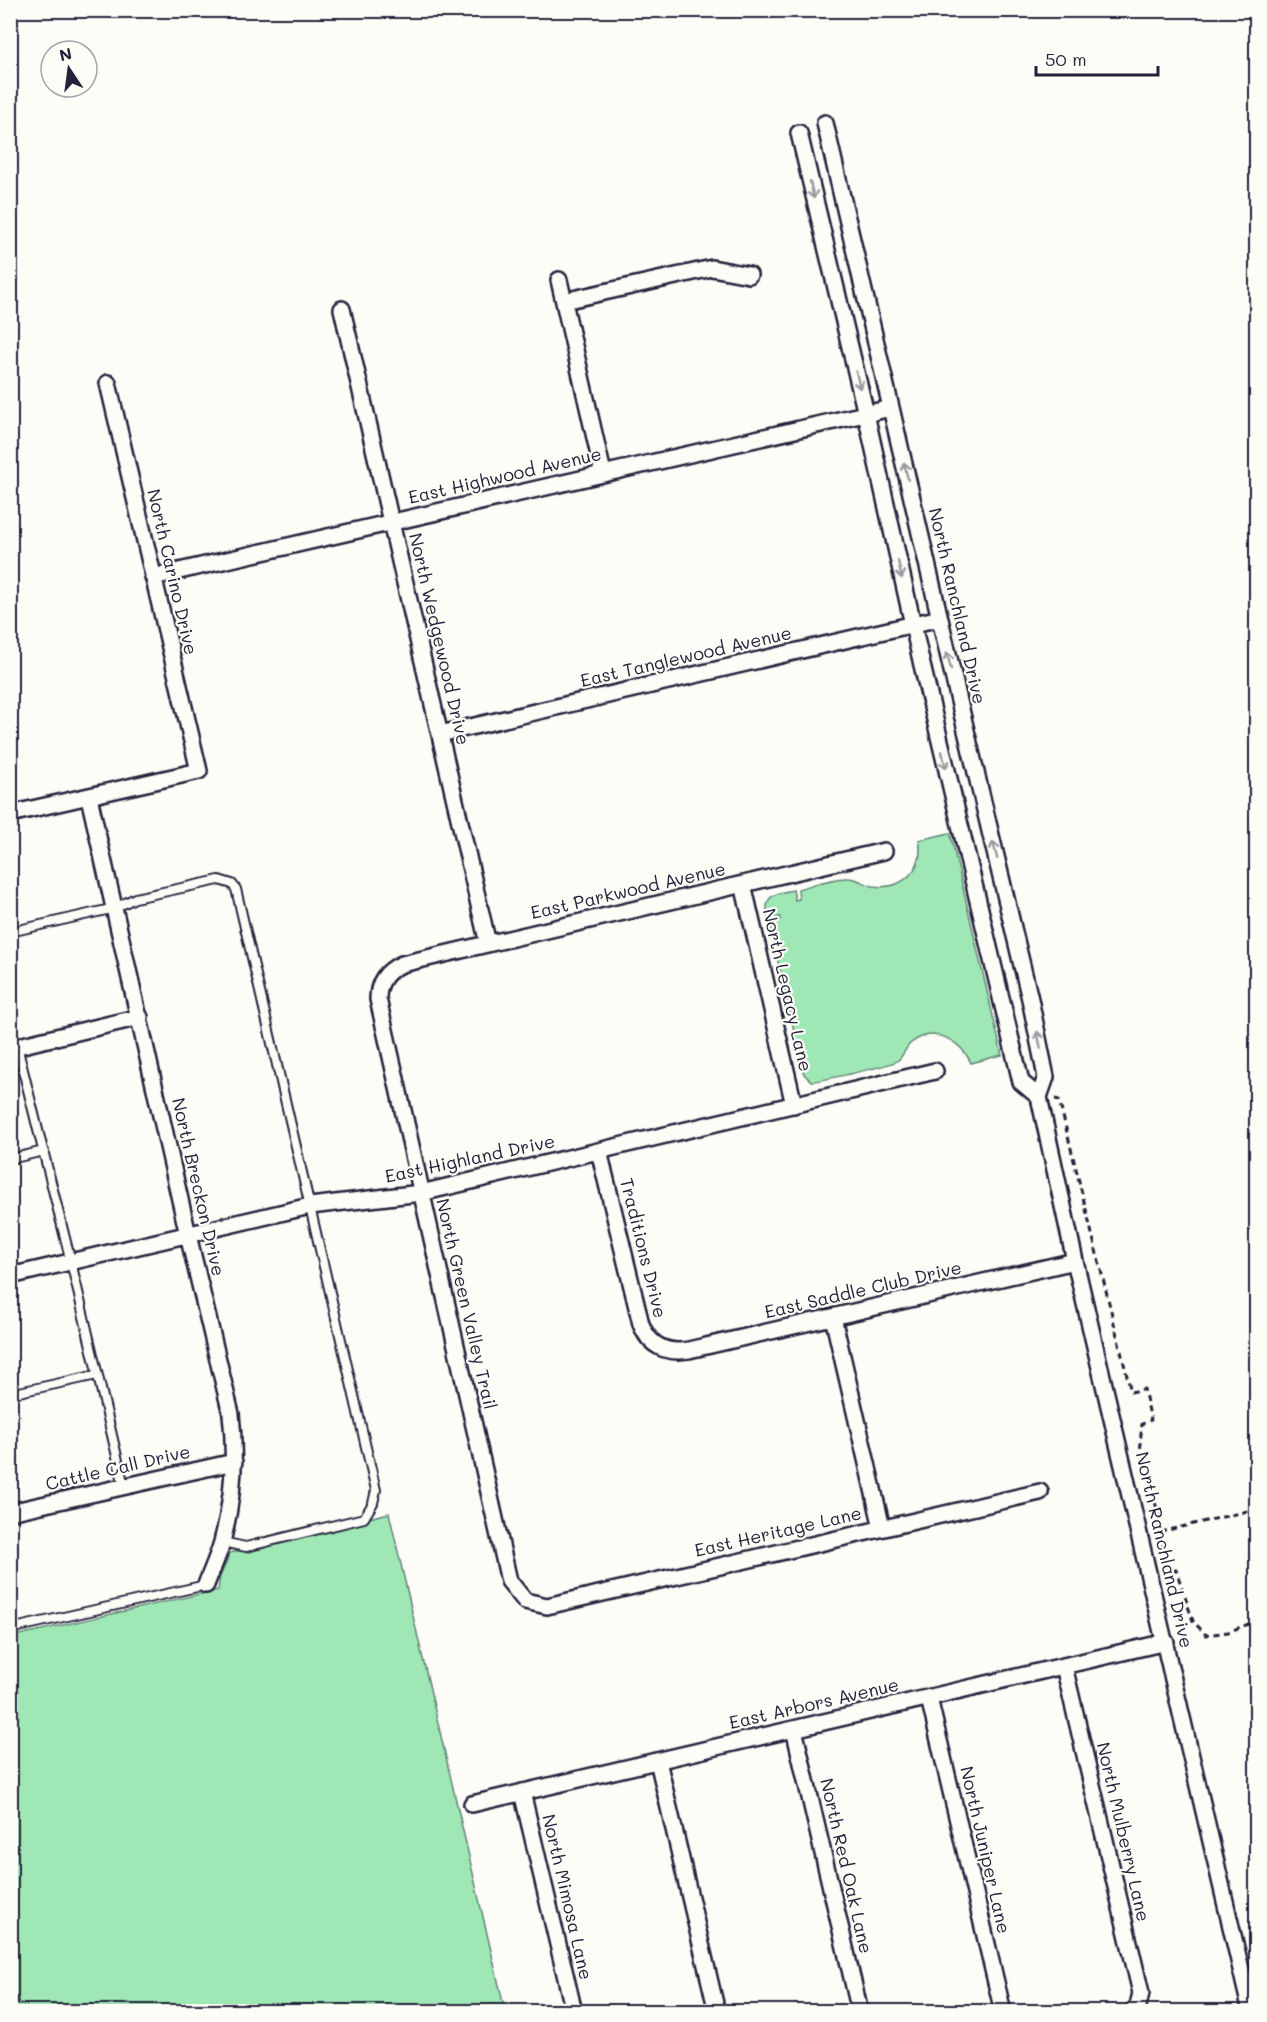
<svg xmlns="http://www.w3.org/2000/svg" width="1267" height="2022" font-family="Mali,sans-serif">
<rect width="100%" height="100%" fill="#fdfcf7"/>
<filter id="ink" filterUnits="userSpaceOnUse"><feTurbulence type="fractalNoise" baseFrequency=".0167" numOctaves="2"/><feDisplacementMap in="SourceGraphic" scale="12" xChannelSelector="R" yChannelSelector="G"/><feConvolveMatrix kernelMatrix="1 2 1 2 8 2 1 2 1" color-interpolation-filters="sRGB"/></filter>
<g filter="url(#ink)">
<!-- green -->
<path fill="#9fe7b5" stroke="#608478" stroke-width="1.5" d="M950,833L1002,1055L971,1063C960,1040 934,1025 911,1043C905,1048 903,1057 897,1061C891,1065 818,1082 811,1081L804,1074L769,923L780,920V917L768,919C763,895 773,894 793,890L795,900L799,899L798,889C813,885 831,878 847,878C858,878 864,884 873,886C902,891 925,869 919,840Z
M389,1513L505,2011H11L10,1637L218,1590L220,1577L230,1553Z"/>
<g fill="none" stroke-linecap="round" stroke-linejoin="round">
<!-- service casing -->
<g stroke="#22223b" stroke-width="12">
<path id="service" d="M10,932L115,908L135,898L219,880L232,884L236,889L376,1490L373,1503L364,1518L246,1547L222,1542
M17,1046L71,1262L124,1486
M10,1159L44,1151
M10,1394L97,1375
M10,1629L206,1585"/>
</g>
<!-- minor casing -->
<g stroke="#22223b" stroke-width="20">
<path id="minor" d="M825,123L959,701L1030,999L1046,1077L1039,1097L1075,1261L1251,2012
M799,133L866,414L922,665L1021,1082L1039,1097
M559,280L603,473
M564,301L712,268L749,275
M342,309L488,944
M153,577L891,408
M440,734L940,618
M89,797L188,1235L231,1414C236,1457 233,1500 222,1542C218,1557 211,1571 206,1585
M10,814L199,771L108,383
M884,851L402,964C386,971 378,982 378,999L509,1581L525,1601L547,1606L1040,1492
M743,884L794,1105
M10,1048L140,1017
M599,1151L641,1324C649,1346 666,1354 689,1350L1075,1261
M10,1276L310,1206L421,1193L935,1071
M833,1317L882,1528
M10,1512L234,1462
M1064,1666L1141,1993L1138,2006L1132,2012
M929,1698L1003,2012
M794,1729L860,2012
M658,1761L717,2012
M522,1792L574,2012
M472,1804L1166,1642"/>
</g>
<!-- path -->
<path stroke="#22223b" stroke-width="3" stroke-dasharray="6 4.5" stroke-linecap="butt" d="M1055,1099L1059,1100L1131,1392L1144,1389L1151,1420L1142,1424L1140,1444L1158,1513L1160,1532L1166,1561L1170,1572L1176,1570L1193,1621L1206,1635L1228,1632L1256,1621
M1160,1532L1256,1509"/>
<!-- service -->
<use href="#service" stroke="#fdfcf7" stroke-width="8"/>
<!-- minor -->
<use href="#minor" stroke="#fdfcf7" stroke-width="15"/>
</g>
<!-- one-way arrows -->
<defs><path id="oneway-shaft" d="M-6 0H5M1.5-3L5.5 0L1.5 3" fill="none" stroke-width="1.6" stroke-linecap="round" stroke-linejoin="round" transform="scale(1.5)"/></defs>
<g stroke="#9a9aa2">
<use href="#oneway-shaft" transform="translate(812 190) rotate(77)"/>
<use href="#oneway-shaft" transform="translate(858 380) rotate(77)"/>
<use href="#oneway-shaft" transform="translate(906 471) rotate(-103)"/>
<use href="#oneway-shaft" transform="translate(900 570) rotate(78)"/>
<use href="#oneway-shaft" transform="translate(949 661) rotate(-103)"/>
<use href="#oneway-shaft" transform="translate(944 760) rotate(77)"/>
<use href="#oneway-shaft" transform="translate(995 850) rotate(-104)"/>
<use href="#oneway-shaft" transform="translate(1039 1040) rotate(-102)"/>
</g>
</g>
<g text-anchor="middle" stroke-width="4.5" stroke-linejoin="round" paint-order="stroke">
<!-- street labels -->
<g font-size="18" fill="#22223b" stroke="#fdfcf7">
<text transform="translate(505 476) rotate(-13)" y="6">East Highwood Avenue</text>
<text transform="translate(172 572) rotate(77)" y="6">North Carino Drive</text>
<text transform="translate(957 606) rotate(77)" y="6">North Ranchland Drive</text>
<text transform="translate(439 639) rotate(77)" y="6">North Wedgewood Drive</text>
<text transform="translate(686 657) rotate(-13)" y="6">East Tanglewood Avenue</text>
<text transform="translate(628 891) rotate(-13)" y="6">East Parkwood Avenue</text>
<text transform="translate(787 990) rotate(77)" y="6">North Legacy Lane</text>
<text transform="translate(470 1159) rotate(-12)" y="6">East Highland Drive</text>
<text transform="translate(198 1187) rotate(77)" y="6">North Breckon Drive</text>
<text transform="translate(643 1248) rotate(76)" y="6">Traditions Drive</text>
<text transform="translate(863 1290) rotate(-13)" y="6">East Saddle Club Drive</text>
<text transform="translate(466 1304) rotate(77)" y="6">North Green Valley Trail</text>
<text transform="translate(118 1468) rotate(-13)" y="6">Cattle Call Drive</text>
<text transform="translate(778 1532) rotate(-13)" y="6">East Heritage Lane</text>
<text transform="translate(1164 1550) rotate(77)" y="6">North Ranchland Drive</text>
<text transform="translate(814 1704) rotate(-13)" y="6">East Arbors Avenue</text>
<text transform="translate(1123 1832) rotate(77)" y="6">North Mulberry Lane</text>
<text transform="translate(985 1850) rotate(77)" y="6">North Juniper Lane</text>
<text transform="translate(846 1866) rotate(77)" y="6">North Red Oak Lane</text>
<text transform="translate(567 1897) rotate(77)" y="6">North Mimosa Lane</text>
</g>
</g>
<!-- margin -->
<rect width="1267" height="2022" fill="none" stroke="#fdfcf7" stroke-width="36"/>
<rect x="18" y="18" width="1231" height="1986" fill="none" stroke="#22223b" stroke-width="2" filter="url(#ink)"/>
<!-- north arrow -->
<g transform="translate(69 69) rotate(347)"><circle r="28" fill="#fdfcf7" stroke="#a5a5ac" stroke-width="1.5"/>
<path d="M0-4.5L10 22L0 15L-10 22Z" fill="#22223b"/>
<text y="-9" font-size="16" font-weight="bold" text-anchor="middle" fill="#22223b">N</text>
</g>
<!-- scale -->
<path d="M1036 66v9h122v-9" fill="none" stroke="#22223b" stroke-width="3"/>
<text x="1045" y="66" font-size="18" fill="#22223b" stroke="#fdfcf7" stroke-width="4.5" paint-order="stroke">50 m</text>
</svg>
